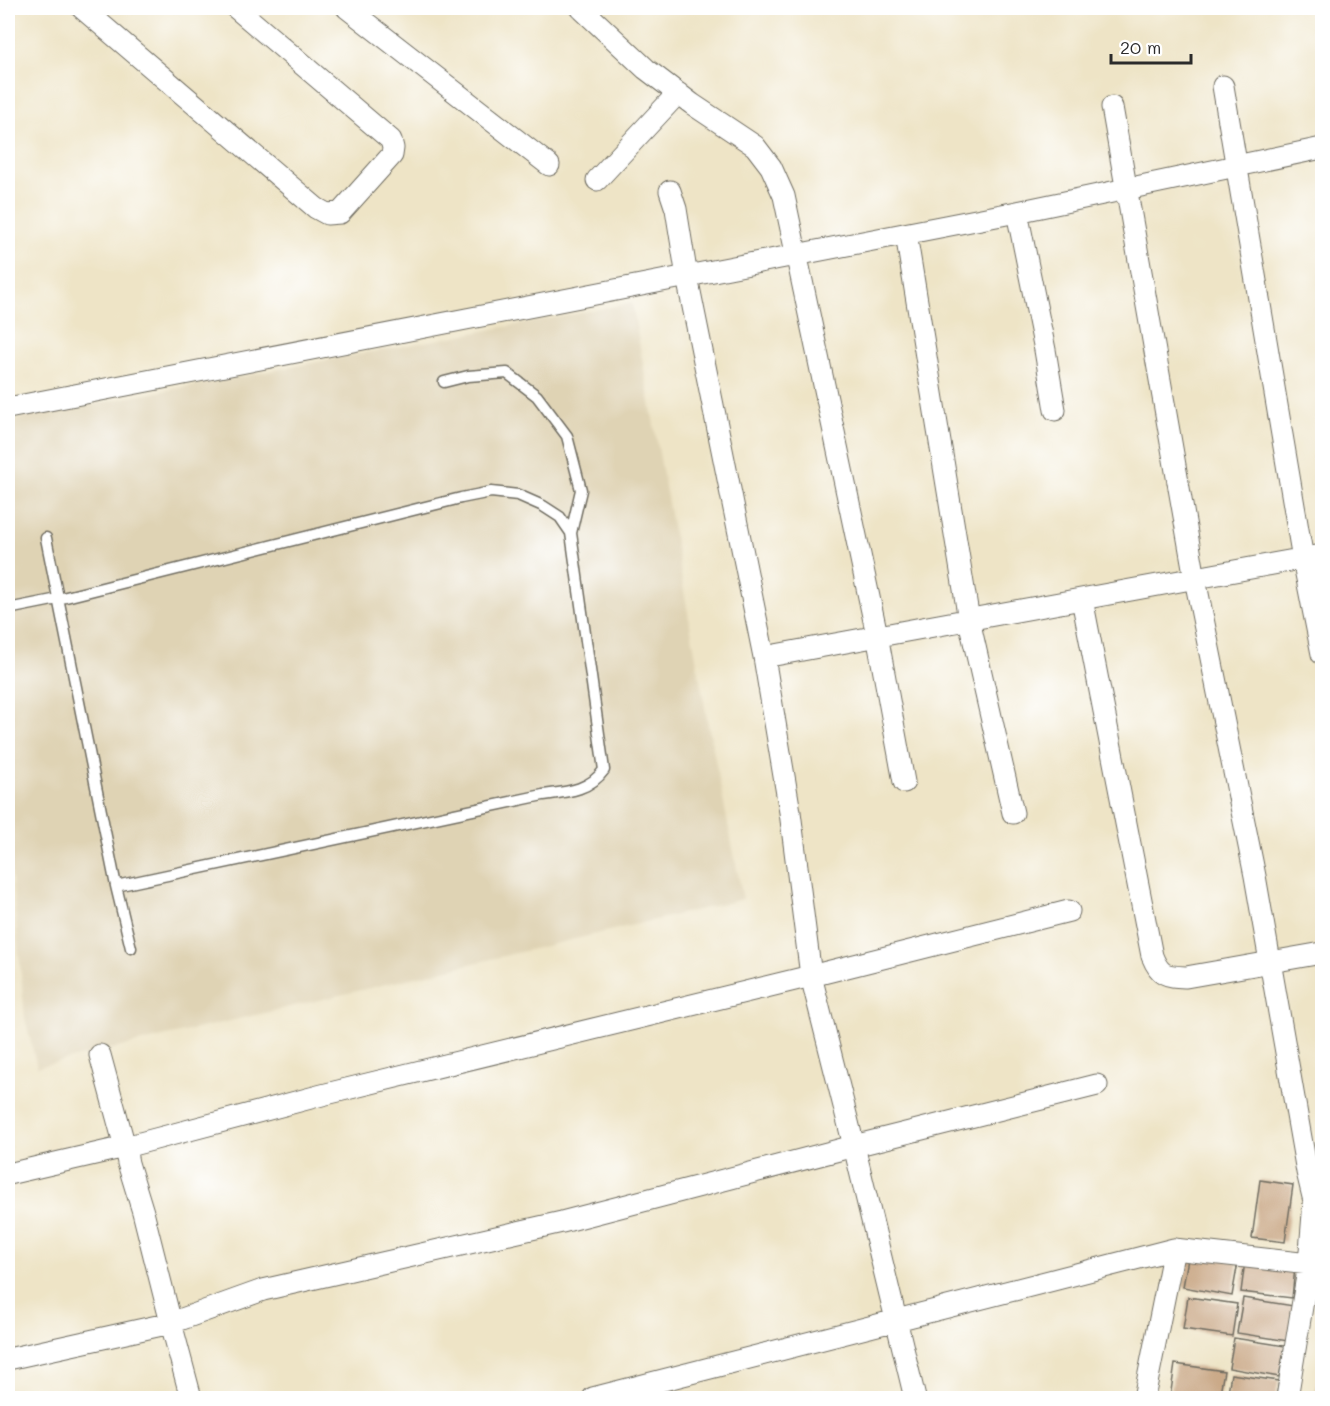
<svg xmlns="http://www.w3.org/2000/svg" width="1330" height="1406" font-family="Mali,sans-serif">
<rect width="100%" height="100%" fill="#fff"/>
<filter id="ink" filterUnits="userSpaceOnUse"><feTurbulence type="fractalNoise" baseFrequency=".0167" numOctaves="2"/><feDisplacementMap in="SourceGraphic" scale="12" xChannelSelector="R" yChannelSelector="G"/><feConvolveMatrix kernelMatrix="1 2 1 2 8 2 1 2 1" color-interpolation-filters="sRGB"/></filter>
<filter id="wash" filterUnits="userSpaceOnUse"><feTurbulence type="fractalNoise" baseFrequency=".008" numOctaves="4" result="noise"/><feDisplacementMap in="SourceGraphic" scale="24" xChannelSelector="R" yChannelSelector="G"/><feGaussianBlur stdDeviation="1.35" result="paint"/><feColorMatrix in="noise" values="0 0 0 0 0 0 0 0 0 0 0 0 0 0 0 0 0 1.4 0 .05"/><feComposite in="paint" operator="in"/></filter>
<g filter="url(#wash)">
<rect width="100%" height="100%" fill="#eee4c6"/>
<!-- built -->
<path fill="#dfd3b4" d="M632,303L708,724L743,899L37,1067L25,1018L8,835V420Z"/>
<g id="blocks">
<!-- building -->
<path fill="#c9a785" d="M1260,1180L1293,1185L1285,1242L1252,1238Z
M1189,1253L1238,1262L1232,1296L1183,1287Z
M1245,1261L1295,1267L1292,1298L1241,1292Z
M1188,1297L1237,1304L1232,1336L1183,1329Z
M1243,1298L1294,1306L1288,1341L1237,1333Z
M1234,1338L1285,1346L1279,1377L1229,1368Z
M1321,1355H1322V1395L1316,1394Z
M1175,1364L1224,1371L1219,1398H1170Z
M1231,1374L1279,1381L1276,1398H1227Z"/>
</g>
</g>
<g filter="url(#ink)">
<use href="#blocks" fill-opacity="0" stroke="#6f6c61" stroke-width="1.5"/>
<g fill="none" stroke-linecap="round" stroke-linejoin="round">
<!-- lane casing -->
<g stroke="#6f6c61" stroke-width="13">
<path id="lane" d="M444,382L468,376L507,373L537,396L567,436L581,490L571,533
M8,609L58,599L461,498L491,492L518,495L543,506L560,517L571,533L604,770C589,791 566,792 543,795L116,886L46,538
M116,886L131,948"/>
</g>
<!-- street casing -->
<g stroke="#6f6c61" stroke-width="23">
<path id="street" d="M82,8L316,208L327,214L340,213L392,155L393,148L391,140L236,8
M347,8L549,165
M581,8L646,69L692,104L755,146L771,167L784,196L877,635L904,782
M1223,86L1303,559L1322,654
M1112,107L1195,579L1255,876L1307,1172L1314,1201L1309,1264L1287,1398
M597,180L678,93
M1017,212L1045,350L1055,410
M906,234L969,620L1013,813
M8,408L1017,212L1322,148
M1082,599L1152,956C1160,976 1166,976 1186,977L1322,953
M764,657L1322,555
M8,1174L125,1147L100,1055
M8,1359L171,1323L143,1212L128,1163L125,1147L322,1095L811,976L1069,911
M191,1398L171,1323L263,1290L562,1222L854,1146L811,976L790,812L764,657L687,277L676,209L670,191
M593,1398L1174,1249L1309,1264
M915,1398L854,1146L1097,1085
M1144,1398L1174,1249"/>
</g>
<!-- lane -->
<use href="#lane" stroke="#fff" stroke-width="10"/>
<!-- street -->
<use href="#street" stroke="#fff" stroke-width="21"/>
</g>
</g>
<!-- margin -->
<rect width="1330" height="1406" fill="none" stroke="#fff" stroke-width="30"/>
<!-- scale -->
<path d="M1111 54v9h80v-9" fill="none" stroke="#2b2b2b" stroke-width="3"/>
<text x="1120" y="54" font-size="18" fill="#2b2b2b" stroke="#ffffff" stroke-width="4.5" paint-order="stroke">20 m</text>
</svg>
